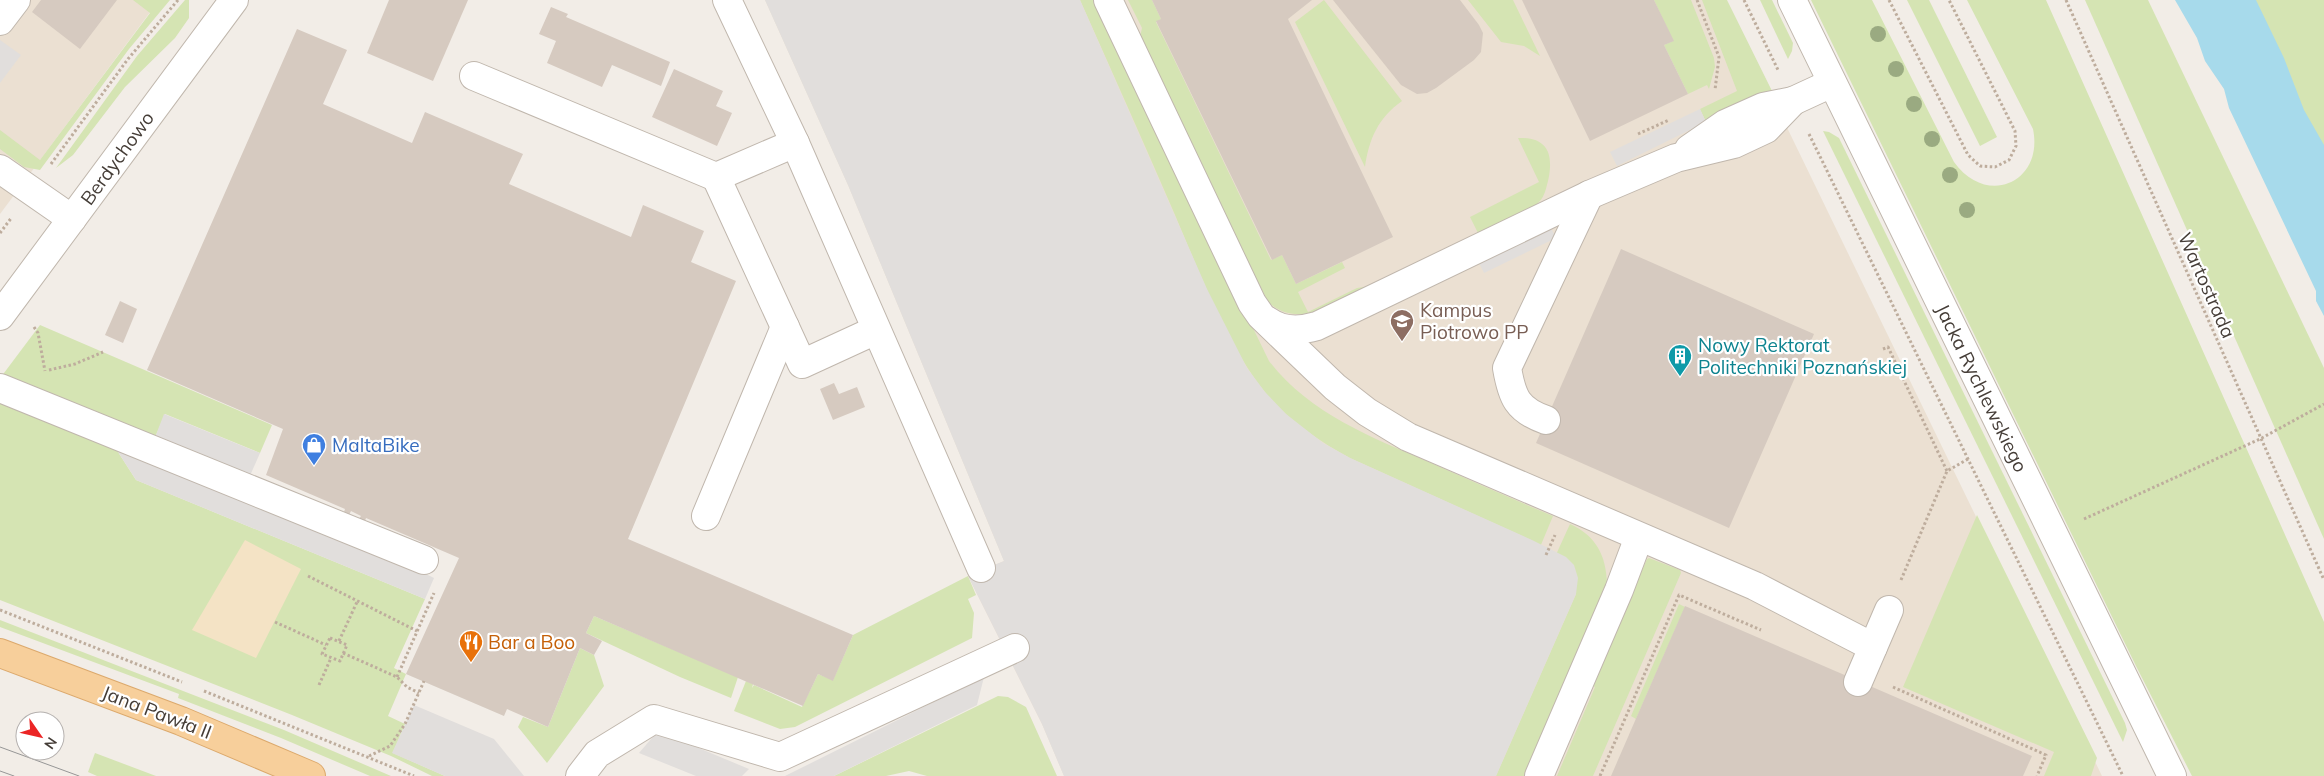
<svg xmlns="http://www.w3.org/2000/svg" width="2324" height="776" font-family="Mulish,sans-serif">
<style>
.education{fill:#ebe0d2}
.green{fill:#d5e4b3}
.sand{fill:#f4e3c5}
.parking{fill:#e1dedc}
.water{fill:#a7daeb}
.building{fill:#d6cac0}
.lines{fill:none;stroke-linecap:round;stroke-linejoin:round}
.minor-casing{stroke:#c0b7ad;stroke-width:30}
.major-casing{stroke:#dca96c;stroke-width:30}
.path{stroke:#bead9d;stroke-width:3;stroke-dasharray:2.5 2.5;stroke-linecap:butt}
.minor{stroke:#fff;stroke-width:28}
.major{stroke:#f7cf9b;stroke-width:28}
.tram{stroke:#969696;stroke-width:1}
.tree{fill:#9aaa81}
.labels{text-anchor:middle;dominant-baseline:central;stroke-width:4.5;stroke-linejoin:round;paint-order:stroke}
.street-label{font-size:19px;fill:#453d37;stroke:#fff}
.education-label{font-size:19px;fill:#785e54;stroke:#fff;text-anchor:start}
.culture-label{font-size:19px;fill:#0d838f;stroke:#fff;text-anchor:start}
.shop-label{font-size:19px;fill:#366cbe;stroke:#fff;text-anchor:start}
.food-label{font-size:19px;fill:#c56008;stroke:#fff;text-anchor:start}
</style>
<rect width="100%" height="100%" fill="#f2ede7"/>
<!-- education -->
<g class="education">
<polygon points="0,0 159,0 0,214"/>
<polygon points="765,0 1725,0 2102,776 1064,776 1042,724 968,576 1004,561 848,185"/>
</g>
<!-- green -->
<g class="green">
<polygon points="133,0 170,0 129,49 40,170 24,167 0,149 0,130 40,160 150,13"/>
<polygon points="185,0 189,0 189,18 175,38 125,87 73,155 56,168 137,56"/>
<path d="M1080,0H1094L1269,361C1310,414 1371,437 1431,463C1472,481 1512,499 1553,516L1538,552L1532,547L1531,540L1350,458C1319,441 1286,419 1264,391C1226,343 1199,271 1175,215C1144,143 1112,72 1080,0Z"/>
<path d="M1128,0H1152L1161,19L1156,22L1271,260L1282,255L1296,284L1342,262L1345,268L1298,292L1308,312L1357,288L1370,286C1339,301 1299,331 1268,302L1139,41L1142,28Z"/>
<path d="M1324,0L1402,101C1378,118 1369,139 1365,167L1295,22Z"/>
<polygon points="1468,0 1513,0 1540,56 1524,46 1501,42"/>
<polygon points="1654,0 1691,0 1714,58 1715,67 1709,89 1707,85 1688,94 1664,45 1673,41"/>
<polygon points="1702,0 1727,0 1772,91 1706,122 1700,109 1737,91"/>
<polygon points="1760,0 1772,0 1793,43 1792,51 1788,59"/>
<path d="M1811,0H1872L1954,162C1987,208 2044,182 2033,129L1967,0H2046L2324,622V776H2192L2137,668Z"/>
<polygon points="1907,0 1929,0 1997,137 1980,146"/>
<polygon points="2085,0 2148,0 2324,368 2324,539"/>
<polygon points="2245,0 2324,0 2324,163"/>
<polygon points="1823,131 1829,132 1839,138 2125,723 2127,730 2123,742"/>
<path d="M1518,138C1548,137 1554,154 1548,181C1546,188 1545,196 1539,202C1528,213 1494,225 1478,233L1470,217L1539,182Z"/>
<polygon points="40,325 272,425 260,453 165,414 154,440 1,377"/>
<polygon points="0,399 111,441 136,480 425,599 394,668 406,674 388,716 405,724 393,753 445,776 432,776 391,756 292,715 0,600"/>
<polygon points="1977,515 2097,758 2091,776 2044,776 2054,752 1903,687"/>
<path d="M1570,524C1596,536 1606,555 1607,583L1527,776H1496L1576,594L1554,559Z"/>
<polygon points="1649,558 1680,570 1681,573 1593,776 1557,776 1595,687 1591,685 1647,559"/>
<polygon points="968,576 976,595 968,599 974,613 972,638 795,727 780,729 734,711 746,681 753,684 752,688 754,685 802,707 818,674 833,680 853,635"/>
<polygon points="1679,604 1685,607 1636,719 1631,716"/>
<polygon points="594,616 738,677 731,698 680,677 586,633"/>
<polygon points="0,620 284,730 391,776 370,776 281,738 178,698 179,694 0,627"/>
<polygon points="580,648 594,655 604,686 547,763 518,727 523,717 548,727"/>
<polygon points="998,696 1008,697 1026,707 1057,776 927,776 909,771 886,776 834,776"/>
<polygon points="95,753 156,776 97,776 88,772"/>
</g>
<!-- sand -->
<polygon class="sand" points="245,540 301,569 256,658 192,630"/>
<!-- parking -->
<g class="parking">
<polygon points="765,0 1080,0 1207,289 1247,368 1265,392 1286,414 1323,443 1350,458 1532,540 1566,557 1574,565 1578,578 1576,594 1496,776 1064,776 1042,724 968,576 1004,561 848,185"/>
<polygon points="0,40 21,55 0,83"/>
<polygon points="1700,109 1706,122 1617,166 1610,152"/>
<polygon points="1550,226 1556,238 1484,273 1478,261"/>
<polygon points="164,414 260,453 249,478 154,440"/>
<polygon points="111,441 427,571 426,574 434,578 425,599 136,480"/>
<polygon points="984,677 977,705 834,776 785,776"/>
<polygon points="414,705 494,739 524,776 445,776 392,753"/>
<polygon points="658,731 749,769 742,776 696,776 639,753"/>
</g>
<!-- water -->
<polygon class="water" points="2175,0 2256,0 2284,58 2304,110 2324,145 2324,316 2316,301 2316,291 2229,108 2224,89 2205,61 2197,38"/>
<!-- building -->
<g class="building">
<polygon points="41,0 117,0 80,49 32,12"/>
<polygon points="389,0 468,0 433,81 367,53"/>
<polygon points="1152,0 1312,0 1288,19 1393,237 1296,284 1282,255 1272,260 1156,21 1161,19"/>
<polygon points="1333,0 1460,0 1479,25 1483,33 1481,52 1474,60 1436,88 1427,93 1417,94 1401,85"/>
<polygon points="1522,0 1654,0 1674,41 1664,45 1688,94 1590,141"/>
<polygon points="551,7 568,14 566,17 670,62 661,86 612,65 602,87 547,63 556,41 539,34"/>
<polygon points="297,29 347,50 323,104 412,143 425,112 523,154 509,184 631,237 643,205 704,231 691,262 736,281 628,539 853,635 833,681 818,674 803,706 594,616 586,633 602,641 594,655 580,648 548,727 507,709 504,716 406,674 459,558 366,518 365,521 359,519 361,516 351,511 349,515 344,512 345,509 266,475 283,429 147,370"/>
<polygon points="674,69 723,91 716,106 732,113 717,146 652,117"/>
<polygon points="1621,249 1814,334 1729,528 1536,443"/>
<polygon points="120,301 137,309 123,343 105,335"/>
<polygon points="834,383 839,394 857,387 865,407 833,420 820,389"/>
<polygon points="1685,606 2032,756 2023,776 1611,776"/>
<polygon points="20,731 25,733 25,743 16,740"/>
</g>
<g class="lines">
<!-- minor casing -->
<g class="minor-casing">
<g id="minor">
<polyline points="727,0 795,143 981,568"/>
<polyline points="1108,0 1252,303 1261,316 1335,387 1367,412 1408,437 1755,586 1873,647"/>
<polyline points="1792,0 2172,776"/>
<polyline points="0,21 16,0"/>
<polyline points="474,76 716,177"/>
<polyline points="795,143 716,177 802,364 876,330"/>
<polyline points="1689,149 1725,124 1763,107 1793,101 1832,83"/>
<polyline points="0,169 72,219"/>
<polyline points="0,316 234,0"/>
<path d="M1268,321C1283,332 1300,331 1317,326L1589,195L1676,158L1734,144L1766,129L1793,101"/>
<polyline points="0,388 424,560"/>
<path d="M1546,420C1517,410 1512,397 1507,368L1589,195"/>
<polyline points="706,516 785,327"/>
<polyline points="1858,682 1889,610"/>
<polyline points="580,776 597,754 654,719 780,757 1015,648"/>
<polyline points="1539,776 1619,590 1639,537"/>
</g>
</g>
<!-- major casing -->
<g class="major-casing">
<polyline id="major" points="0,653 181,721 311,776"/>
</g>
<!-- path -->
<g class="path">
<polyline points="1697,0 1719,57 1715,90"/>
<polyline points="1744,0 1778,70"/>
<polyline points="1889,0 1968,155 1980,166 1995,167 2009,160 2016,146 2015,131 1949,0"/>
<polyline points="2066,0 2324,580"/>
<polyline points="1638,134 1669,120"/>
<polyline points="1809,134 2123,776"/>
<polyline points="51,164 128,59 178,0"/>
<polyline points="0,233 12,217"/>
<polyline points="34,327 38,333 45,371"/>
<polyline points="1883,349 1888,347 1947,471"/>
<polyline points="49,370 75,364 103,352"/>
<polyline points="2084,519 2260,439 2324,404"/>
<polyline points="1546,555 1555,535"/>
<polyline points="308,576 417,631"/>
<polyline points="1901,580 1947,471 1968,459"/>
<polyline points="0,610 182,682"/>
<polyline points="275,622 326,645"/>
<polygon points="330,638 347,645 340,661 322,654"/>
<polyline points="339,641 357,602"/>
<polyline points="343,653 397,677 407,687 419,693"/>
<polyline points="397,677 434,593"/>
<polyline points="319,685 331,658"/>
<polyline points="1893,687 2046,755 2037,776"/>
<polyline points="204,691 414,776"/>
<polyline points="369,756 390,746 405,724 424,681"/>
<polyline points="1600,776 1679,595 1761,630"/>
</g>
<!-- minor -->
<use href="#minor" class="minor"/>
<!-- major -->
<use href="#major" class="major"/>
<!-- tram -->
<g class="tram">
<polyline points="0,747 79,776"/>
<polyline points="0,771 14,776"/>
</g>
</g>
<!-- trees -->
<g class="tree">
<circle cx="1878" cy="34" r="8"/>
<circle cx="1896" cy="69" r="8"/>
<circle cx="1914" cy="104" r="8"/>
<circle cx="1932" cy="139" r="8"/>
<circle cx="1950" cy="175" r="8"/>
<circle cx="1967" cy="210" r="8"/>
</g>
<!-- icons -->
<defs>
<g id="university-pin" transform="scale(1.25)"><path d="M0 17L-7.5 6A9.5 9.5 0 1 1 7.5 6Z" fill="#8d6e63" stroke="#fff"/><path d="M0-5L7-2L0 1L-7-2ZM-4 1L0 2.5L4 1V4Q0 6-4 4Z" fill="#fff"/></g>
<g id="building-pin" transform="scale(1.25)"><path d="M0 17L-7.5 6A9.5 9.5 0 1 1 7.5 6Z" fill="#0f9aa8" stroke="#fff"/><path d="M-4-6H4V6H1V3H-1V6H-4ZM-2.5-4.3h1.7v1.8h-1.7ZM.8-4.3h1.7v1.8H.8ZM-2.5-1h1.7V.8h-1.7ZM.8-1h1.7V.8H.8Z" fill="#fff"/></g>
<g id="shop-pin" transform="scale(1.25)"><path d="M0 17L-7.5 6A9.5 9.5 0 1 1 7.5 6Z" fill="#3f7fe0" stroke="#fff"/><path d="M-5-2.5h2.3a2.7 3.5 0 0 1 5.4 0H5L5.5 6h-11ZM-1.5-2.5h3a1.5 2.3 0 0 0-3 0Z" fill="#fff"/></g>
<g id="restaurant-pin" transform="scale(1.25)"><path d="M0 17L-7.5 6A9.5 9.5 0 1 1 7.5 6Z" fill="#e8710a" stroke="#fff"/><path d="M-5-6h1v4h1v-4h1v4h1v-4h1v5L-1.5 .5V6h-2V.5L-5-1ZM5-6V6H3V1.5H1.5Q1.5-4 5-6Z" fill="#fff"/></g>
</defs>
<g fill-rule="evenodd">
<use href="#university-pin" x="1402" y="321"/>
<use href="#building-pin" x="1680" y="356"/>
<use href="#shop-pin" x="314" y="445"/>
<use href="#restaurant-pin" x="471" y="642"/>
</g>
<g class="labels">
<!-- street labels -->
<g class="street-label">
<text transform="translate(117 158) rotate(-54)">Berdychowo</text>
<text transform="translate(2207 285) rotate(66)">Wartostrada</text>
<text transform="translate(1982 388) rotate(64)">Jacka Rychlewskiego</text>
<text transform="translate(157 712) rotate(21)">Jana Pawła II</text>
</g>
<!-- education labels -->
<g class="education-label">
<text x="1420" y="310">Kampus<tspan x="1420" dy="22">Piotrowo PP</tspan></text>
</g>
<!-- culture labels -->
<g class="culture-label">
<text x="1698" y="345">Nowy Rektorat<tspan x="1698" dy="22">Politechniki Poznańskiej</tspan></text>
</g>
<!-- shop labels -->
<g class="shop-label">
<text x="332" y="445">MaltaBike</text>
</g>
<!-- food labels -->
<g class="food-label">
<text x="488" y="642">Bar a Boo</text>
</g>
</g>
<!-- north arrow -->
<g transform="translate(40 736) rotate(124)"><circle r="24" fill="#ffffff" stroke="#b5b1af"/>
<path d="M0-4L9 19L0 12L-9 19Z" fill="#eb2525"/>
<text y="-8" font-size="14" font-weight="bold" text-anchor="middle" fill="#453d37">N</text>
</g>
</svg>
